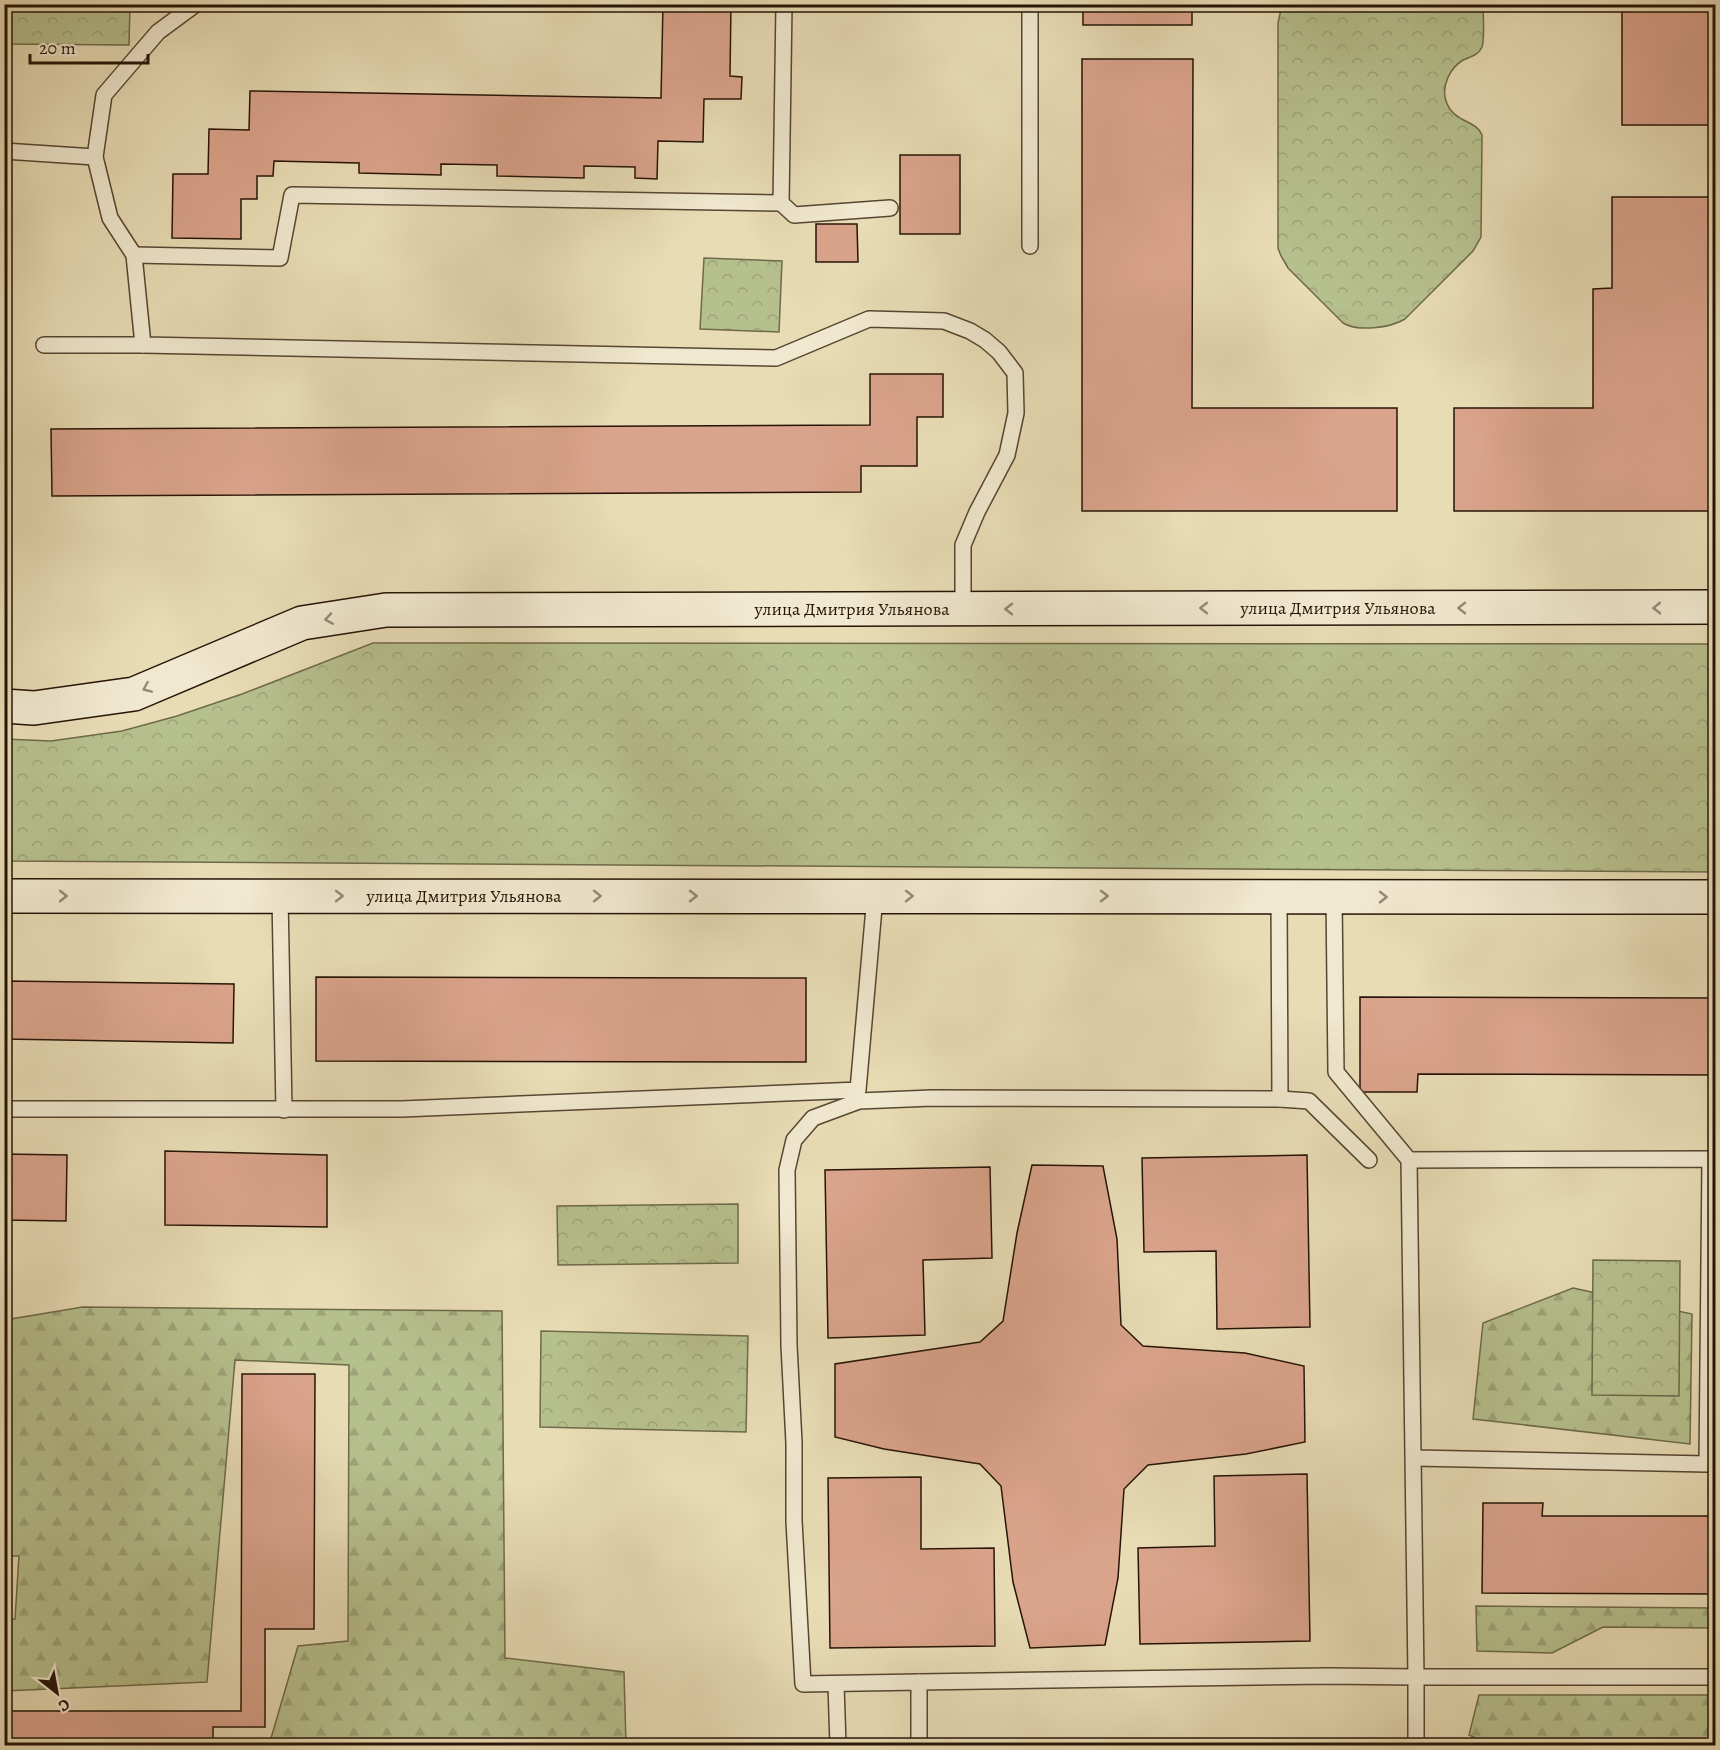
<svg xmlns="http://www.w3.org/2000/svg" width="1720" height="1750" font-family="Alegreya,serif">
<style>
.forest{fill:url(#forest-firs);stroke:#6e6a4a;stroke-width:1.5}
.park{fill:url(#park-crowns);stroke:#6e6a4a;stroke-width:1.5}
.building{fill:#daa38b;stroke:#261407;stroke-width:1.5}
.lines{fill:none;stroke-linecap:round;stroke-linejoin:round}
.lane-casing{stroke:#564632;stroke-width:18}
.secondary-casing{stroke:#261407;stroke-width:36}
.lane{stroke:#f0e8cf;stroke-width:15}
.secondary{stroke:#f0e8cf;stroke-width:33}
.oneway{stroke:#958975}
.labels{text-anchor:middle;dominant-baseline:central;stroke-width:4.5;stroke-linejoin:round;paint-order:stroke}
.street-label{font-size:18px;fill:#261407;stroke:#f0e8cf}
</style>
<defs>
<pattern id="forest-firs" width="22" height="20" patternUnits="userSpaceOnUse" patternTransform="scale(1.5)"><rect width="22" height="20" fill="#b6c08d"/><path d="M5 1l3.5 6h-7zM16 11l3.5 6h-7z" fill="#9ca478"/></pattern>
<pattern id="park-crowns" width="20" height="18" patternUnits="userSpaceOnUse" patternTransform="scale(1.5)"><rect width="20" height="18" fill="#b6c08d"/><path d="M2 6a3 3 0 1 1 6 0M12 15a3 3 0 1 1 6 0" fill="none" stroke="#9ca478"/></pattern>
</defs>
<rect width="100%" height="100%" fill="#e8dcb5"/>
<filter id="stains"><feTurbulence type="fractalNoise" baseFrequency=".00333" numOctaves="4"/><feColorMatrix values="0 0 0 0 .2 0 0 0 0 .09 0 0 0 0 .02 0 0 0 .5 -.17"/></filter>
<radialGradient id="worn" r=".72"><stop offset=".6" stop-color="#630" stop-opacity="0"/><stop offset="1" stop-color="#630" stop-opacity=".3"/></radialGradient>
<!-- forest -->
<g class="forest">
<polygon points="1573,1288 1692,1314 1690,1444 1473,1419 1483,1323"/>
<polygon points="83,1307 502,1311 505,1658 624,1672 626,1745 269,1745 298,1646 348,1641 349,1365 235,1360 207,1682 5,1691 5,1620 15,1619 19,1556 5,1556 5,1320"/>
<polygon points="1476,1606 1715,1608 1715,1628 1603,1627 1552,1653 1477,1651"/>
<polygon points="1479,1695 1715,1695 1715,1743 1487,1743 1469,1735"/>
</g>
<!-- park -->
<g class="park">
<polygon points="4,5 130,5 129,45 5,44"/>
<path d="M1282,5H1483C1483,15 1485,38 1482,47C1478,56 1471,56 1463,60C1450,68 1441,86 1446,101C1453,123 1477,120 1482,135L1481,237L1473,251L1405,319C1390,328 1358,332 1343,323L1288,268L1281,256L1278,248V23Z"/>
<polygon points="704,258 782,261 779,332 700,329"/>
<polygon points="373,643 1715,644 1715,872 5,861 5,739 51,741 122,731 177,716 242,694"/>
<polygon points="738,1204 738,1263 558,1265 557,1206"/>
<polygon points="1593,1260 1680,1261 1679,1396 1592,1395"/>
<polygon points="541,1331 748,1336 746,1432 540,1427"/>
</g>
<!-- building -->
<g class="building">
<polygon points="663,4 731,4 730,76 742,77 741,99 704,99 703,142 658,141 657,179 635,178 635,167 584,166 584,178 497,176 497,165 441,164 441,175 359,173 359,163 274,161 273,176 257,176 257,199 241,199 241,239 172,238 173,174 208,174 209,129 249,130 250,91 661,98"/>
<rect x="1083" y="4" width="109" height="21"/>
<rect x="1622" y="4" width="94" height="121"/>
<polygon points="1082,59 1193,59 1192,408 1397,408 1397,511 1082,511"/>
<rect x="900" y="155" width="60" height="79"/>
<polygon points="1612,197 1716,197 1716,511 1454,511 1454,408 1593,408 1593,289 1612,288"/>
<polygon points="816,224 857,224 858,262 816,262"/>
<polygon points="870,374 943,374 943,417 917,417 917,466 861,466 861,492 52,496 51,429 870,425"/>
<polygon points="316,977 806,978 806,1062 316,1061"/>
<polygon points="4,981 234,984 233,1043 4,1039"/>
<polygon points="1360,997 1716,998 1716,1075 1418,1074 1417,1092 1360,1092"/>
<polygon points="165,1151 327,1155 327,1227 165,1225"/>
<polygon points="4,1154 67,1155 66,1221 4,1220"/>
<polygon points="1307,1155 1310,1327 1217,1329 1216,1251 1144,1252 1142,1158"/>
<polygon points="1032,1165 1103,1166 1117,1239 1121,1325 1143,1346 1245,1353 1304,1366 1305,1442 1246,1454 1148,1465 1124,1489 1118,1578 1105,1645 1030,1648 1013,1582 1001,1486 980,1464 884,1449 835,1437 835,1364 980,1342 1003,1321 1017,1233"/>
<polygon points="990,1167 992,1258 923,1260 925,1335 828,1338 825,1170"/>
<polygon points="242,1374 315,1374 314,1629 265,1629 265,1727 213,1727 213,1746 4,1746 4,1711 241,1711"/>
<polygon points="1307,1474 1310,1641 1140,1644 1138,1548 1215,1546 1214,1476"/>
<polygon points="921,1477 921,1549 994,1548 995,1646 830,1648 828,1478"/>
<polygon points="1483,1503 1543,1503 1542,1516 1716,1516 1716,1594 1482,1593"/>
</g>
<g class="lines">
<!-- lane casing -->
<g class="lane-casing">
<g id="lane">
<polyline points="196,4 158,32 104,95 95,157 110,218 134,255 143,345 776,358 869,319 944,321 970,331 985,340 999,352 1015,373 1016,413 1007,455 977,512 963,545 963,609"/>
<polyline points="4,151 95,157"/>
<polyline points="781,203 794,215 890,208"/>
<polyline points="1030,246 1030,4"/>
<polyline points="134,255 280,258 292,195 781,203 784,4"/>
<polyline points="44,345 143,345"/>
<polyline points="280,896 284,1110"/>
<polyline points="1279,897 1280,1099"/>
<polyline points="4,1109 402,1109 858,1090 875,896"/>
<polyline points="1409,1160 1710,1159 1707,1464 1414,1458"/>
<polyline points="919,1682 1328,1676 1416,1677 1409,1160 1336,1072 1334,897"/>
<polyline points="836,1684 838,1746"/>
<polyline points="919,1746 919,1682 803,1684 794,1521 794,1443 789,1345 787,1170 794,1140 813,1118 859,1101 932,1098 1280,1099 1309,1101 1369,1160"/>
<polyline points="1416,1746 1416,1677 1716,1677"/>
</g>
</g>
<!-- secondary casing -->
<g class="secondary-casing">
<g id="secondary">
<polyline points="4,706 34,708 134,694 302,623 386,610 1716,607"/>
<polyline points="4,896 1716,897"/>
</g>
</g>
<!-- lane -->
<use href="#lane" class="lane"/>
<!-- secondary -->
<use href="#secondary" class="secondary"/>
</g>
<!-- one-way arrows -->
<defs><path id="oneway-chevron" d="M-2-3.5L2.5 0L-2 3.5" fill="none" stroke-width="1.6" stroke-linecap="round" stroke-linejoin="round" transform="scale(1.5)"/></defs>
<g class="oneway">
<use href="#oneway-chevron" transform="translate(1204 608) rotate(180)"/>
<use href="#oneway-chevron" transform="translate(1462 608) rotate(-180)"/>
<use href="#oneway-chevron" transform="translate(1657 608) rotate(179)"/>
<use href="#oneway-chevron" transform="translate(1009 609) rotate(180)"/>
<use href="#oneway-chevron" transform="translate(329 619) rotate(171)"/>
<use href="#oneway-chevron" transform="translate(147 688) rotate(157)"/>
<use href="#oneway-chevron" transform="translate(63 896)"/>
<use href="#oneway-chevron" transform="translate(339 896)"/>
<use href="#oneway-chevron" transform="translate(597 896)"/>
<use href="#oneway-chevron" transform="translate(693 896)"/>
<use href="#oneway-chevron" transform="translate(909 896)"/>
<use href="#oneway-chevron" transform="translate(1104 896)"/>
<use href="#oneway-chevron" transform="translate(1383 897)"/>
</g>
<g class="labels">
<!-- street labels -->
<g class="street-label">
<text x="1338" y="608">улица Дмитрия Ульянова</text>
<text x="852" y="609">улица Дмитрия Ульянова</text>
<text x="464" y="896">улица Дмитрия Ульянова</text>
</g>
</g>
<!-- margin -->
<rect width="1720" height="1750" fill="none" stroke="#e8dcb5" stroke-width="24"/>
<rect x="6" y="6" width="1708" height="1738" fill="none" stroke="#261407" stroke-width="3"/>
<rect x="12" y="12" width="1696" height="1726" fill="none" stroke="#261407" stroke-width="1.5"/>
<!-- north arrow -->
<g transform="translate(57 1693) rotate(149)" stroke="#f0e8cf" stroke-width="4.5" paint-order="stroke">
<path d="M0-4.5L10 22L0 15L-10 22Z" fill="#261407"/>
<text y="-9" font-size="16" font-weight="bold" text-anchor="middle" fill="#261407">С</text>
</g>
<!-- scale -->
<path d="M30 54v9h118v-9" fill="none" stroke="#261407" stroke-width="3"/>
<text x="39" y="54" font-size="18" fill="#261407" stroke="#f0e8cf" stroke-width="4.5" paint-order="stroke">20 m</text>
<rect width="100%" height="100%" filter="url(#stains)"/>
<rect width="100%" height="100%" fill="url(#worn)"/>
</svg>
